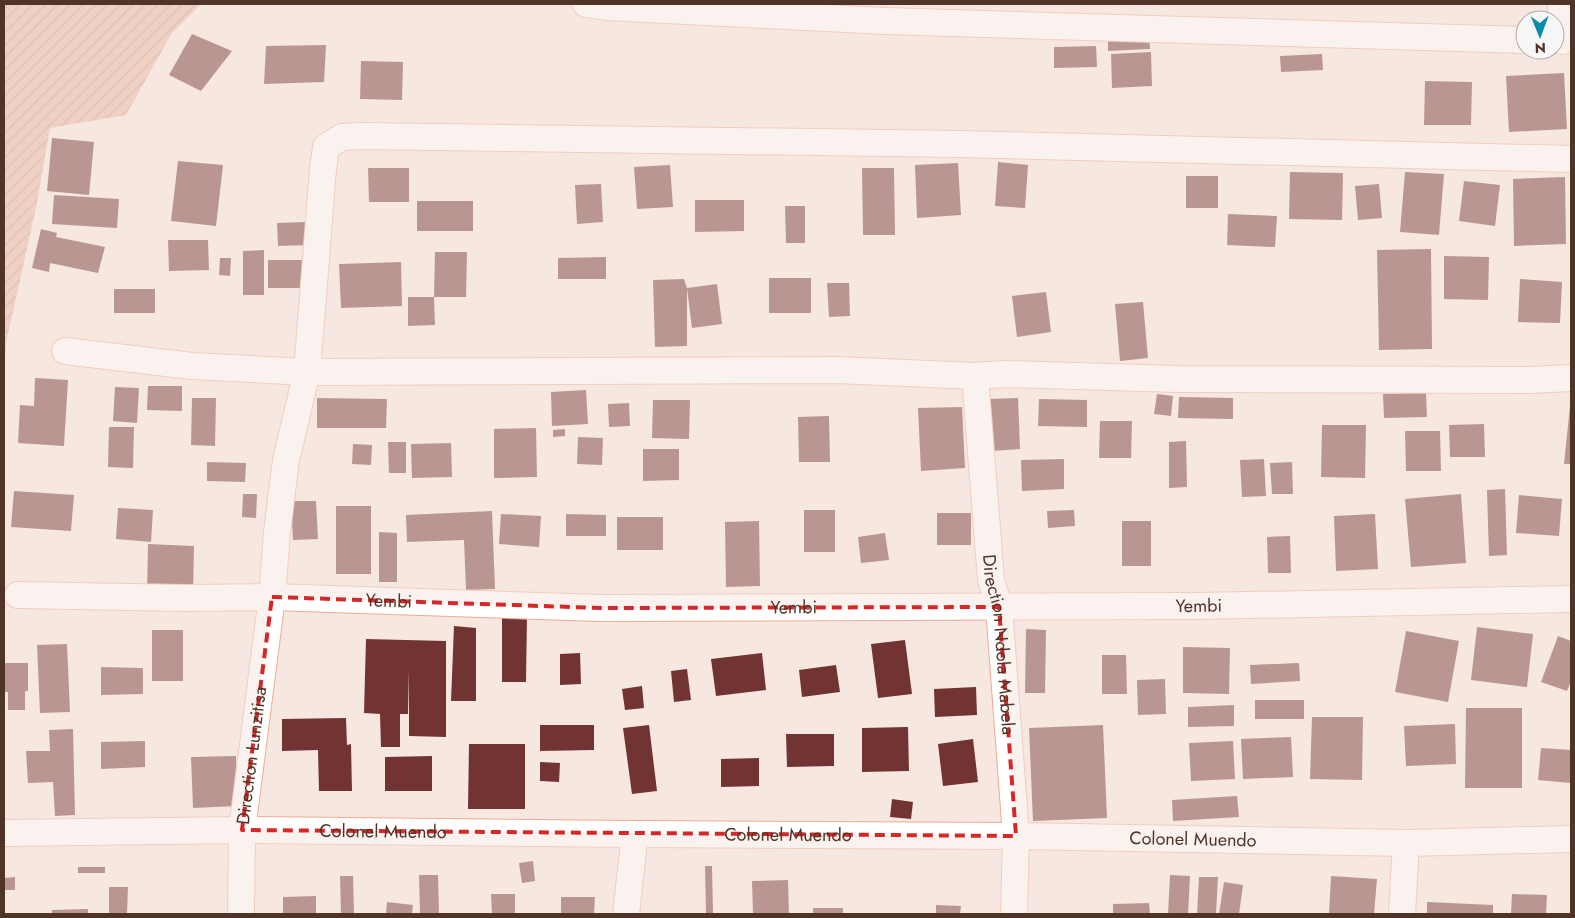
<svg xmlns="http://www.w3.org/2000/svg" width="1575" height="918" font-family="Jost,sans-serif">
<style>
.garden{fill:url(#garden-furrows)}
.building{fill:#713433}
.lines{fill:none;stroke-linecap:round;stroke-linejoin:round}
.minor-casing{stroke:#f0ab90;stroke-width:28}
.minor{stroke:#fff;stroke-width:26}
.marked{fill:none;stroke:#d62828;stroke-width:4;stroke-dasharray:10 6;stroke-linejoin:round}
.labels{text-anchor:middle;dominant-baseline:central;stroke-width:5;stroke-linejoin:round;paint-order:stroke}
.street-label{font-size:18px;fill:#503428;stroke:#f7f7f7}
</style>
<defs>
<pattern id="garden-furrows" width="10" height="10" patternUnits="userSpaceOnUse" patternTransform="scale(1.25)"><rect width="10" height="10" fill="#e9b39e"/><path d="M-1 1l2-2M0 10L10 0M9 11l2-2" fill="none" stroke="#bf9281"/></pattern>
</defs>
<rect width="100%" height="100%" fill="#f6e7e1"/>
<!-- garden -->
<polygon class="garden" points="4,4 201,4 172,33 126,115 50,128 36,208 6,343 4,376"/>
<!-- building -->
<g class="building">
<polygon points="1149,33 1150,49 1108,51 1108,34"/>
<polygon points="192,34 232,51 201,91 169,75"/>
<polygon points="326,45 324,82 264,84 266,46"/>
<polygon points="1096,46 1097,67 1054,68 1054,47"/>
<polygon points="1151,52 1152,86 1112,88 1111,54"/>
<polygon points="1322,54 1323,70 1281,72 1280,56"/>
<polygon points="361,61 403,62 402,100 360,99"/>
<polygon points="1564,73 1567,129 1509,132 1506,76"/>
<polygon points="1425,81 1472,82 1471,125 1424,125"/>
<polygon points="52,138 94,142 89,195 47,191"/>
<polygon points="178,161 223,165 216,226 171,221"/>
<polygon points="998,162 1028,165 1025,208 995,206"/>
<polygon points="958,163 961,215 917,218 915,165"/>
<polygon points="670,165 673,207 637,209 634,167"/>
<polygon points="368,168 409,168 409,202 369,202"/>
<polygon points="862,168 894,168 895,235 863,235"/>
<polygon points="1290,172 1343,173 1342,220 1289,219"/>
<polygon points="1405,172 1444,174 1439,235 1400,232"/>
<rect x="1186" y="176" width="32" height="32"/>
<polygon points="1565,177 1566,244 1514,246 1513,179"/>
<polygon points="1464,181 1500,185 1495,226 1459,221"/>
<polygon points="601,184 603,222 577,224 575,185"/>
<polygon points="1379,184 1382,218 1358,220 1355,186"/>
<polygon points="54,195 119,199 117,228 52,224"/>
<polygon points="695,200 744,200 744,231 695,232"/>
<rect x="417" y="201" width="56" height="30"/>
<polygon points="785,206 805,206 805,243 786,243"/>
<polygon points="1228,214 1277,216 1275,247 1227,245"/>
<polygon points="306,222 308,245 278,246 277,223"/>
<polygon points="41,229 57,233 56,237 105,247 98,273 50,263 49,272 32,268"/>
<polygon points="168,240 208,240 209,270 169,271"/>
<polygon points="1431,249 1432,349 1379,350 1377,250"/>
<polygon points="264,250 264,295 243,295 243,251"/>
<polygon points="435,252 467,252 466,297 434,297"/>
<polygon points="1444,256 1489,257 1488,300 1444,299"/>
<polygon points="606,257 606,279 558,279 558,258"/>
<polygon points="220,258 231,258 230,276 219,275"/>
<rect x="268" y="260" width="39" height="28"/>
<polygon points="401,262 402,306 341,308 339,264"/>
<rect x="769" y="278" width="42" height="35"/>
<polygon points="684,279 687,288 687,346 655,347 653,280"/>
<polygon points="1520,279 1562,282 1560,323 1518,322"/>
<polygon points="827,283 849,283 850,316 829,317"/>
<polygon points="717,284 722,324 692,328 687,288"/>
<rect x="114" y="289" width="41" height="24"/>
<polygon points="1046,292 1051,332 1017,337 1012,296"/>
<polygon points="408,297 434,297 435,325 408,326"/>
<polygon points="1143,302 1148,358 1120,361 1115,304"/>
<polygon points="35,378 68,380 64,446 18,443 20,405 34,406"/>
<polygon points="148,386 182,386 182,411 147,410"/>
<polygon points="115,387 139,388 137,423 113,421"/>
<polygon points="586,390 588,424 552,426 551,392"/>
<polygon points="1426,393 1427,417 1384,418 1383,394"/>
<polygon points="1157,394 1173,396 1171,416 1154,414"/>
<polygon points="1179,397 1233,398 1233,419 1178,418"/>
<polygon points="192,398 216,398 215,446 191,445"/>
<polygon points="317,398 387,399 386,428 317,428"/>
<polygon points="1018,398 1020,449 991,451 989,399"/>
<polygon points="1039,399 1087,400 1087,427 1038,426"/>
<polygon points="653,400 690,400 689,439 652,438"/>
<polygon points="629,403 630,426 609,427 608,404"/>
<polygon points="1570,406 1571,407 1571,464 1564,464"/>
<polygon points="962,407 965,468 921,471 918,408"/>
<polygon points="829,416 830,462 799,462 798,417"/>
<polygon points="1100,421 1132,421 1131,458 1099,458"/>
<polygon points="1484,424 1485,457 1450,457 1449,425"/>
<polygon points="1322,425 1366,425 1365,478 1321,477"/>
<polygon points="109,427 134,427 133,468 108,467"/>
<polygon points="536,428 537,477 494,478 494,429"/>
<polygon points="565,429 565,436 553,437 553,430"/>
<polygon points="1405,431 1440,431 1441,471 1406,471"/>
<polygon points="578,437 603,438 602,465 577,464"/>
<polygon points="1186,441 1187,487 1169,488 1169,442"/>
<polygon points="388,442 406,442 406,473 389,473"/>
<polygon points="451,443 452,477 412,478 411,444"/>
<polygon points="353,444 372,445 371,465 352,464"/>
<polygon points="643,449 679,449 679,480 643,481"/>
<polygon points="1064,459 1064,489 1022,491 1021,460"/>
<polygon points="1264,459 1266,496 1242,497 1240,460"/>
<polygon points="207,462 246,463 245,482 207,481"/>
<polygon points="1292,462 1293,494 1272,494 1270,463"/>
<polygon points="1505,489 1507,555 1489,556 1487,490"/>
<polygon points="14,491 74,495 71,531 11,527"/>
<polygon points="243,494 257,494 256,518 242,517"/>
<polygon points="1461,494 1466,563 1411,567 1405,499"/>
<polygon points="1519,495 1562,499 1559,536 1516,533"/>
<polygon points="291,501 316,501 318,539 293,540"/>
<rect x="336" y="506" width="35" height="68"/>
<polygon points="118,508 153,510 151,542 116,539"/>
<rect x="804" y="510" width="31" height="42"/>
<polygon points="1074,510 1075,526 1048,528 1047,511"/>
<polygon points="492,511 495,589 466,590 464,540 407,542 406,515"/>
<rect x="937" y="513" width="34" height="32"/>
<polygon points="501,514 541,516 539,547 499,544"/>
<polygon points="566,514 606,515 606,536 566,536"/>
<polygon points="1375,514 1378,569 1336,571 1334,516"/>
<rect x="617" y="517" width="46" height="33"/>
<polygon points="759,521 760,586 726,587 725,522"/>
<rect x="1122" y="521" width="29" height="45"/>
<polygon points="379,532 397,533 397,582 379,582"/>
<polygon points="885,533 889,560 861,563 858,537"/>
<polygon points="1290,536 1291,573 1268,573 1267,537"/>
<polygon points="148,544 194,546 193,595 147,594"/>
<polygon points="502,615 527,615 526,682 502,682"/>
<polygon points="454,626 476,628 476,701 451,701"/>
<polygon points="1477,627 1533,634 1527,687 1471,680"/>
<polygon points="1026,629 1046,630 1045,693 1025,693"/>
<rect x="152" y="630" width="31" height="51"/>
<polygon points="1406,631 1459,641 1448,702 1395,692"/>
<polygon points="1558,636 1571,641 1571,681 1567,691 1541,682"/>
<polygon points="366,639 446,641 446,737 409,736 409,669 408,714 400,714 400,747 381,747 380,714 364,713"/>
<polygon points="905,640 912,694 878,698 871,644"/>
<polygon points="67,644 70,712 40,713 37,645"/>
<polygon points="1183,647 1230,648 1229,694 1183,693"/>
<polygon points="580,653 581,684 560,685 560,654"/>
<polygon points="762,653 766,690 716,696 711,659"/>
<polygon points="1102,655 1126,655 1127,694 1102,694"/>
<polygon points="4,663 28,663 28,691 25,691 25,710 8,710 8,692 4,692"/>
<polygon points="1299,663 1300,681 1251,684 1250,665"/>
<polygon points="836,665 840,692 802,697 799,670"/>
<polygon points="101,667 143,668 143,694 101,695"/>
<polygon points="687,669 691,700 674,702 671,671"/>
<polygon points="1165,679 1166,714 1138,715 1137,680"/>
<polygon points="642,686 644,708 625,710 622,689"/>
<polygon points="976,687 977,715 935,717 934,689"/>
<rect x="1255" y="700" width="49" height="19"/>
<polygon points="1234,705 1234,726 1188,727 1188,707"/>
<polygon points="1466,708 1522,708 1522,788 1465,788"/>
<polygon points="1312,717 1363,717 1362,780 1310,779"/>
<polygon points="346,718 347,745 351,744 352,791 319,791 318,750 282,751 282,719"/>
<polygon points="1455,724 1456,764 1406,766 1404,726"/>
<polygon points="540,725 594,725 594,750 540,751"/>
<polygon points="649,725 657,791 632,794 623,728"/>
<polygon points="1103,725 1107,818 1033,821 1029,728"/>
<polygon points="908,727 909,771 862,772 862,728"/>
<polygon points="73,729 75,815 55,816 53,782 28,783 26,751 50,751 49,730"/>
<polygon points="786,734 834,734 834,766 787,767"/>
<polygon points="1291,737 1293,777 1243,779 1241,739"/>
<polygon points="973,739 978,782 943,786 938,744"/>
<polygon points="145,741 145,767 101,769 101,742"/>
<polygon points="1233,741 1235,779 1191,781 1189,743"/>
<polygon points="469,744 525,744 525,809 468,809"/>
<polygon points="1541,748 1571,750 1571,783 1538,780"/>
<polygon points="236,756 237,806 193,808 191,757"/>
<polygon points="432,756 432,791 385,791 385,757"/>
<polygon points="759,758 759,786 721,787 721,759"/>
<polygon points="540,762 560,763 559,782 540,781"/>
<polygon points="1237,796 1239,817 1173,821 1172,800"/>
<polygon points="892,799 913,802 911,819 890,817"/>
<polygon points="533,861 535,881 522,883 519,863"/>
<polygon points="705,866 712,866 713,914 706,914"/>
<rect x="78" y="867" width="27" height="6"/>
<polygon points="419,875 438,875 439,914 420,914"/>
<polygon points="1170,875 1190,876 1188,914 1168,914"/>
<polygon points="340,876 353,876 354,914 341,914"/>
<polygon points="1331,876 1377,879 1374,914 1329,914"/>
<polygon points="15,877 15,890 4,890 4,878"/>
<polygon points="1199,877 1218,877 1216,914 1197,914"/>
<polygon points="788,880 789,914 753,914 752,881"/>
<polygon points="1224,882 1243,885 1239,914 1219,914"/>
<polygon points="109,887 128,887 127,914 109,914"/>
<polygon points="491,894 515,894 515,914 492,914"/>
<polygon points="1512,894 1547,895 1546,914 1511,914"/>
<polygon points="316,896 316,914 283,914 283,897"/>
<polygon points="561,897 595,897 594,914 561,914"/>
<polygon points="387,902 413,905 412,914 386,914"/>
<polygon points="1427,902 1493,905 1493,914 1427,914"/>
<polygon points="1149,903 1150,914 1113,914 1113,904"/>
<polygon points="936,905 961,906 960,914 936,914"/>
<rect x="813" y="908" width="30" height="6"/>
<polygon points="88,909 88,914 52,914 52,910"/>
</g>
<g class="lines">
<!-- minor casing -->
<g class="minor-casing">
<g id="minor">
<polyline points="586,4 608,7 885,21 1525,40"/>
<polyline points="1561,4 1562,41"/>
<polyline points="65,351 192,366 307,372 836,370 975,376 1004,374 1179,379 1531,380 1571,378"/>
<path id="s1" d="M975,376L991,580L999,607L1016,836L1014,914"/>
<path id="s2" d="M18,595L186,598L272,597L601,608L1197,606L1571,599"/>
<path id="s3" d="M4,833L242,830L635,834L1016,836L1406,843L1571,839"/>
<path id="s4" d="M241,914L242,830L272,597L277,532L286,460L307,372L323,169L326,147L342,137L361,136L960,144L1571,159"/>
<polyline points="626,914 635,834"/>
<polyline points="1402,914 1406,843"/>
</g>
</g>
<!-- minor -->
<use href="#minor" class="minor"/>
</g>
<!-- marked area -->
<path d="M0 0H1575V918H0ZM272,597L601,608L999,607L1016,836L242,830Z" fill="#f6e7e1" fill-opacity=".55" fill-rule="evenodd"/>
<path class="marked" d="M272,597L601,608L999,607L1016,836L242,830Z"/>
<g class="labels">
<!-- street labels -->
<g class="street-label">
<text stroke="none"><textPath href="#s2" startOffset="371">Yembi</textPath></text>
<text stroke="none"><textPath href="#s2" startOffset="1181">Yembi</textPath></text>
<text stroke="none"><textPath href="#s2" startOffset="776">Yembi</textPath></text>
<text stroke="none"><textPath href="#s1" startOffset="270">Direction Ndola Mabela</textPath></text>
<text stroke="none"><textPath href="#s4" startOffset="159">Direction Lunzitisa</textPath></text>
<text stroke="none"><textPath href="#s3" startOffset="379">Colonel Muendo</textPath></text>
<text stroke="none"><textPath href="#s3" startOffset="784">Colonel Muendo</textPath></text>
<text stroke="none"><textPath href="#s3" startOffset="1189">Colonel Muendo</textPath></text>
</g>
</g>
<!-- border -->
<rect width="1575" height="918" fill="none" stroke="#503428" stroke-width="10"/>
<!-- north arrow -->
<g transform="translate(1540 35) rotate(179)"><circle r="24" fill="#f7f7f7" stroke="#b4a9a4"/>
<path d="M0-4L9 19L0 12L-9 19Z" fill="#0a8bac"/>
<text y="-8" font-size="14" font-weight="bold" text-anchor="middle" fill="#503428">N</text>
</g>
</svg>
